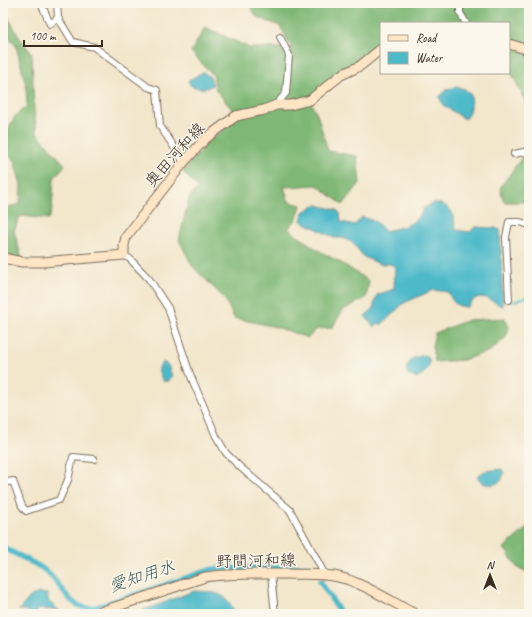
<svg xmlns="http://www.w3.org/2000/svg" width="532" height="617" font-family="Caveat,'Klee One',sans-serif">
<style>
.forest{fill:#7fb876;stroke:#5d714a}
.water{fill:#4db9c9;stroke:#447274}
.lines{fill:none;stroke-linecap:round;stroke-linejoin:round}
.stream{stroke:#4db9c9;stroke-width:1.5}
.canal{stroke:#4db9c9;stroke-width:5.5}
.street-casing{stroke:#7b6c5b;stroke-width:8}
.secondary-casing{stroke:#7b6c5b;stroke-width:11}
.street{stroke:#fff;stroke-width:6}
.secondary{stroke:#fde5c5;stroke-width:9}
.labels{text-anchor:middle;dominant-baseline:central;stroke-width:3;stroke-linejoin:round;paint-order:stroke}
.street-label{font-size:16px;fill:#3b2a1e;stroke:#fbf7ec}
.water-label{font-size:17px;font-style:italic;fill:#415c5a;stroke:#fbf7ec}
</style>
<rect width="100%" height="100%" fill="#fbf7ec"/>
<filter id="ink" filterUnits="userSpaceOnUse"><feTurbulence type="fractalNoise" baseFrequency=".025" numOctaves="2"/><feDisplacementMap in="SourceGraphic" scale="8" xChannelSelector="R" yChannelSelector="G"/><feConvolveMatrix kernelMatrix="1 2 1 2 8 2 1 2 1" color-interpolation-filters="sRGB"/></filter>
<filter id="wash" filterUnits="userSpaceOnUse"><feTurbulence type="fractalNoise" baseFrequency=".012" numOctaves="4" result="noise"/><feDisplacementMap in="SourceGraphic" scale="16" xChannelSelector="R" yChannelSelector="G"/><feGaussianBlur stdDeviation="0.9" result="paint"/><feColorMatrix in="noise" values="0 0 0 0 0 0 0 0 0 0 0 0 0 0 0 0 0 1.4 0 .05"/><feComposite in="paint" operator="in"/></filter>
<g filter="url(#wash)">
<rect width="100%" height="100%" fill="#f2e6cb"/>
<!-- forest -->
<g class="forest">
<path d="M3,3H4L6,13L19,37L32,54L34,111L37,133L65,165L54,178L52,210L49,219L20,216L14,231L22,259L3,255V208L20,204L21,184L14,161L4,149C8,132 10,114 27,108L26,85L16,46L3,29Z"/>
<polygon points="248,3 529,3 529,109 509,68 509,23 381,23 381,45 309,98 318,117 328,151 357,156 360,183 343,205 317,185 284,187 289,202 301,205 297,218 288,229 318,250 343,264 369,281 366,298 343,310 332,328 317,329 308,338 276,327 234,318 225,299 193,267 179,240 189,198 198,188 183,172 208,142 239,118 216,90 213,75 191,52 205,27 250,48 292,48 280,26 257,17"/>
<polygon points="529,124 529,202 504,202 500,188 525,153"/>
<polygon points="505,318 509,327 506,337 490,351 463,360 435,362 432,346 435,333 468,320"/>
<polygon points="529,526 529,573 517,567 504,548"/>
</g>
<!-- water -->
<g class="water">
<polygon points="203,72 210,77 213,85 204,89 191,86 188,81"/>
<polygon points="456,87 465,89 471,95 471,108 465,119 444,106 439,97 446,90"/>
<path d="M434,203C455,206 452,213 456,230L470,232L475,227L495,228L500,230L503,306C498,305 496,302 491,300C479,294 474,298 467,307C454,306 453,302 448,292L433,290L404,303L381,325L379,323L374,327L365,316L373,309L377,295L394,289L395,267L391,264H380L364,257L352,242L342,238H335L301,221L303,212L317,205L337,210L340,213L341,222L355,225L362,217L375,221L385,231C402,227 416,226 424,208Z"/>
<path d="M424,355L429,358C431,369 425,373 416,378L408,375L406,369L411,359Z"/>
<path d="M163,362L168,365L172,376L169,381H163C159,373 156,369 163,362Z"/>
<path d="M502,469L504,473L501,481C493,486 482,487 477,476L485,471Z"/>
<path d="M194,591C214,592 228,592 235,614H134Z"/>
<polygon points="40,593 47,594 49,602 59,610 38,609 37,614 27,614 27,610 19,610 31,596"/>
</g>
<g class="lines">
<!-- stream -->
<polyline class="stream" points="513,302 529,296"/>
<!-- canal -->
<g class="canal">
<path d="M3,546L6,549C17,555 38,564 47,572C62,585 69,610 93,608L213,569L304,567L313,569"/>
<polyline points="320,581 341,614"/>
</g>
</g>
</g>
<g filter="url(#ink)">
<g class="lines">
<!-- street casing -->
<g class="street-casing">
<g id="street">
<polyline points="41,3 50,24 58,18"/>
<polyline points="57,3 58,18 73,42 94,47 148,87 157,90 160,126 184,162"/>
<polyline points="460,3 460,13 466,23"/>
<polyline points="276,105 286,93 289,55 280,37"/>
<polyline points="514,154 529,151"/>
<polyline points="124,255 130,259 149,279 168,308 190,374 216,436 226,453 240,467 290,510 325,575"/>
<polyline points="509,300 506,237 509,222 520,222 529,225"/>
<polyline points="3,483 13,481 22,506 26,511 59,500 68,480 73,457 94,459"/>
<polyline points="271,574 275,614"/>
</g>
</g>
<!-- secondary casing -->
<g class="secondary-casing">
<g id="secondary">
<polyline points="509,44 529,50"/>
<polyline points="3,258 22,262 43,262 124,255 124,245 126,237 184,162 205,139 236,116 264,110 276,105 290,105 310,100 341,75 360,66 381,49"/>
<path d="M94,614L205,577C232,573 261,574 288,574C308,575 327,573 346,579C370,587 392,602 415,614"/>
</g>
</g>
<!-- street -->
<use href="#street" class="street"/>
<!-- secondary -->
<use href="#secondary" class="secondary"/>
</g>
</g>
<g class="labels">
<!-- street labels -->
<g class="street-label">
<text transform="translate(175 155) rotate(-48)">奥田河和線</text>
<text transform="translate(256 561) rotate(-1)">野間河和線</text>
</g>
<!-- water labels -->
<g class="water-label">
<text transform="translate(142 576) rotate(-18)">愛知用水</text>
</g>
</g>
<!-- margin -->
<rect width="532" height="617" fill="none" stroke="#fbf7ec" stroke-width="16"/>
<!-- legend -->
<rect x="380" y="22" width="130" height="52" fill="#fbf7ec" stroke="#aea59a"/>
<rect x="388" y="35" width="20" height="6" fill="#fde5c5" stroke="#aea59a"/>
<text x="416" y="42" font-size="12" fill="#3b2a1e">Road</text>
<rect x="388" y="52" width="20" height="12" fill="#4db9c9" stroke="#aea59a"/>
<text x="416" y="62" font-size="12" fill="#3b2a1e">Water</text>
<!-- north arrow -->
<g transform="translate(490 575)" stroke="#fbf7ec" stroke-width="3" paint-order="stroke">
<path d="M0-3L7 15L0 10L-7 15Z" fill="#3b2a1e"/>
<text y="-6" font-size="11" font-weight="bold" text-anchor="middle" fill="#3b2a1e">N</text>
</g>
<!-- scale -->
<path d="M24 40v6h78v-6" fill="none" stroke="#3b2a1e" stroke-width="2"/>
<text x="30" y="40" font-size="12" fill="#3b2a1e" stroke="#fbf7ec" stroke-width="3" paint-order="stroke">100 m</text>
</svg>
